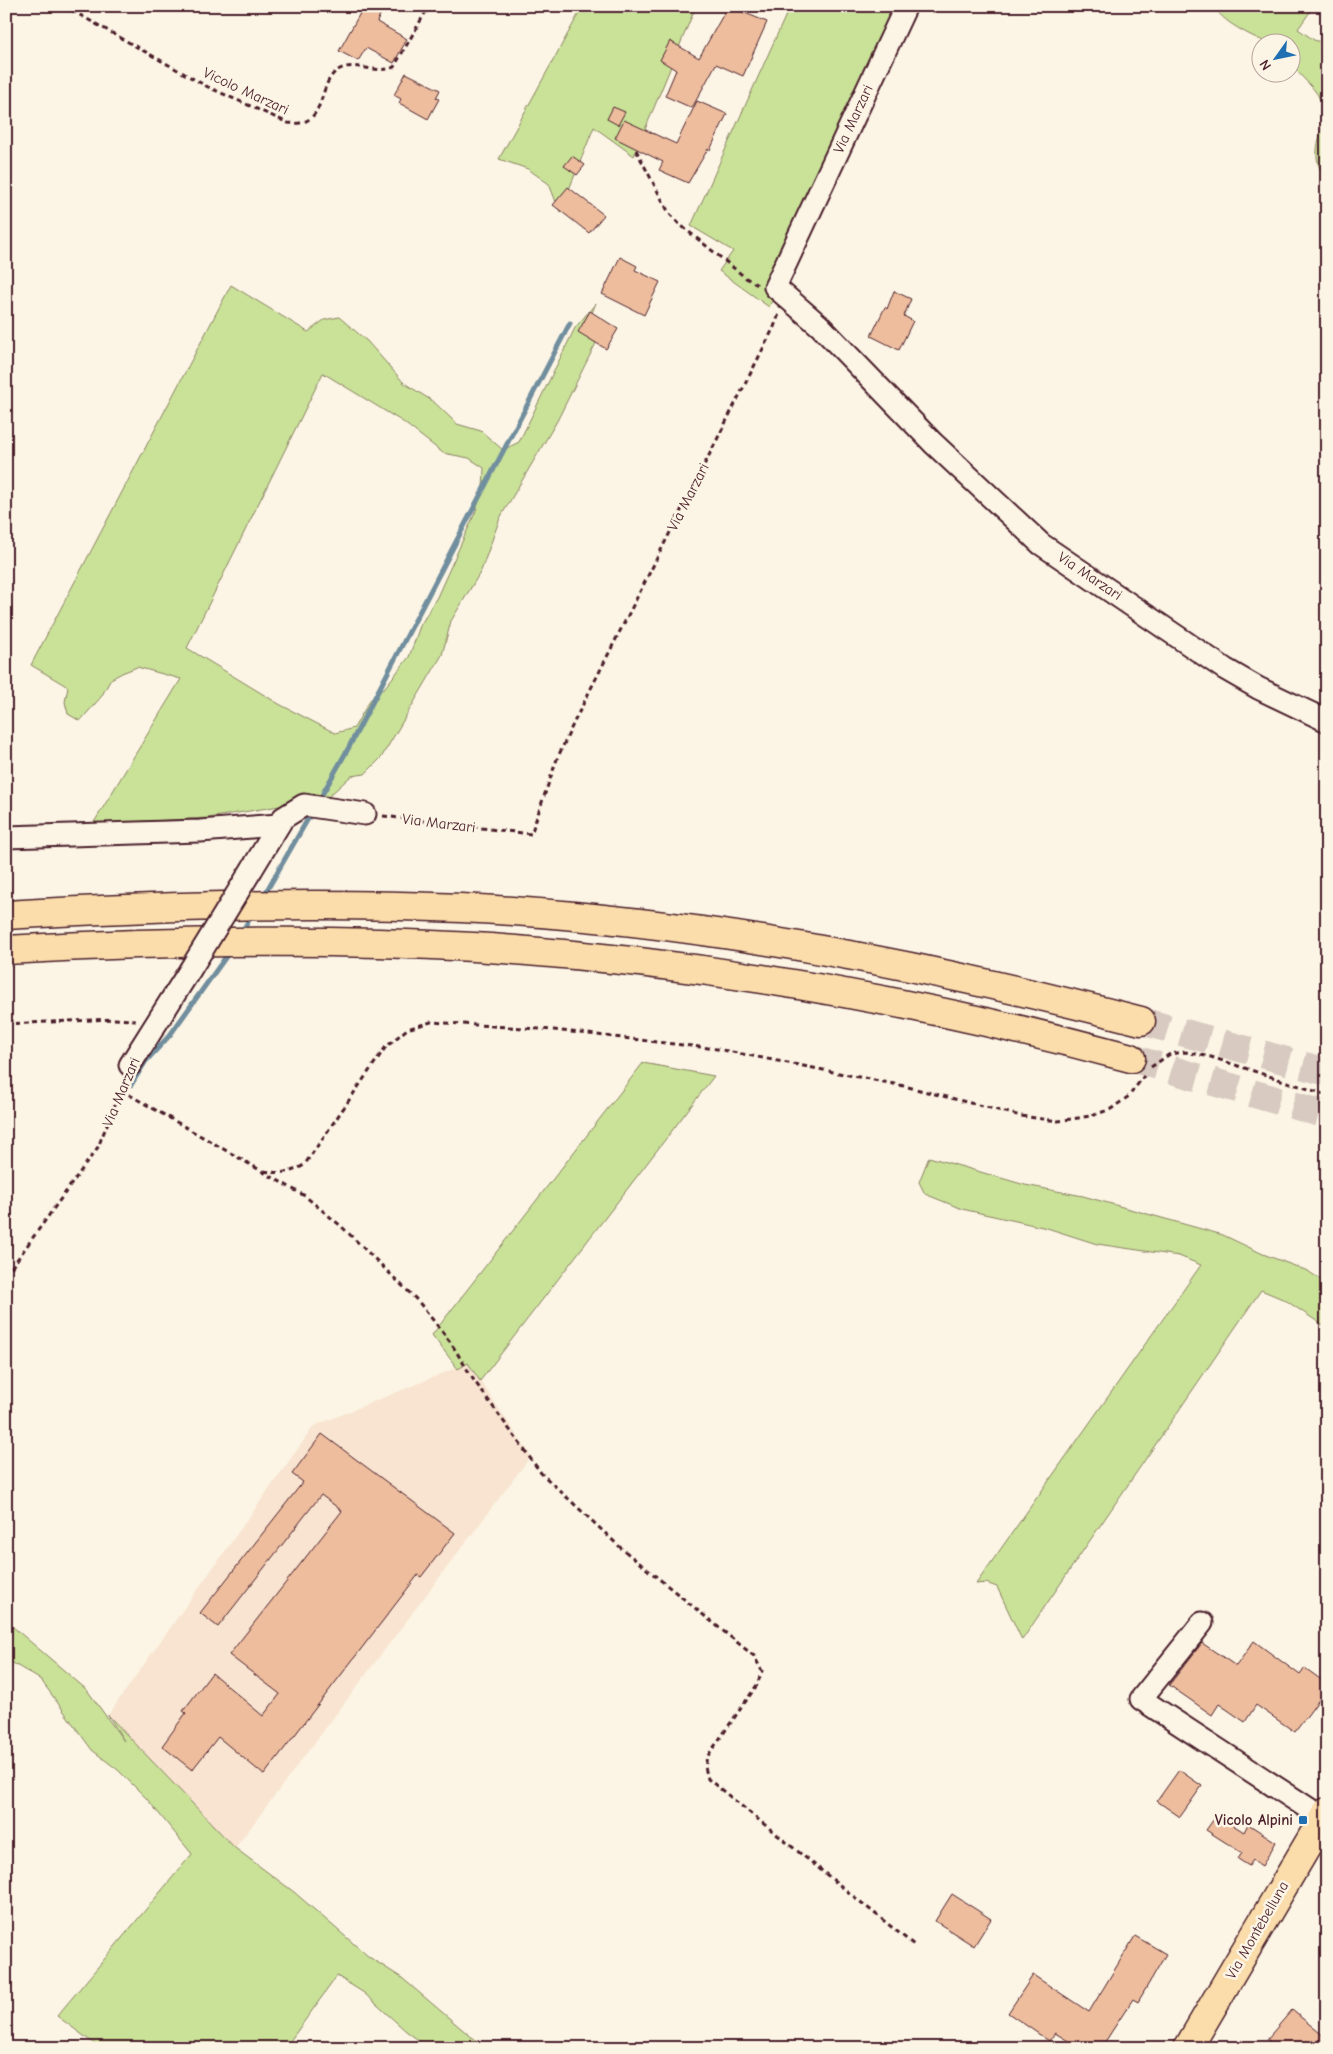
<svg xmlns="http://www.w3.org/2000/svg" width="1333" height="2054" font-family="'Comic Neue',sans-serif">
<style>
.built{fill:#f8e4d0}
.green{fill:#c9e298;stroke:#8a8062;fill-rule:evenodd}
.lines{fill:none;stroke-linecap:round;stroke-linejoin:round}
.stream{stroke:#718e9e;stroke-width:5}
.building{fill:#edbd9e;stroke:#4a1f2b}
.highway-tunnel{stroke:#d8cac0;stroke-width:28;stroke-dasharray:28 14;stroke-linecap:butt}
.minor-casing{stroke:#4a1f2b;stroke-width:25}
.major-casing{stroke:#4a1f2b;stroke-width:31}
.highway-casing{stroke:#4a1f2b;stroke-width:31}
.path{stroke:#4a1f2b;stroke-width:3;stroke-dasharray:5 4;stroke-linecap:butt}
.minor{stroke:#fcf5e5;stroke-width:21}
.major{stroke:#faddab;stroke-width:28}
.highway{stroke:#faddab;stroke-width:28}
.minor-bridge-casing{stroke:#4a1f2b;stroke-width:25;stroke-linecap:butt}
.minor-bridge{stroke:#fcf5e5;stroke-width:21}
.poi-dot{fill:#1f6fb2;stroke:#fcf5e5;stroke-width:2}
.labels{text-anchor:middle;dominant-baseline:central;stroke-width:5;stroke-linejoin:round;paint-order:stroke}
.street-label{font-size:15px;fill:#4a1f2b;stroke:#fcf5e5}
.poi-label{font-size:15px;font-weight:bold;fill:#4a1f2b;stroke:#fcf5e5;text-anchor:end}
</style>
<rect width="100%" height="100%" fill="#fcf5e5"/>
<filter id="ink" filterUnits="userSpaceOnUse"><feTurbulence type="fractalNoise" baseFrequency=".02" numOctaves="2"/><feDisplacementMap in="SourceGraphic" scale="10" xChannelSelector="R" yChannelSelector="G"/><feConvolveMatrix kernelMatrix="1 2 1 2 8 2 1 2 1" color-interpolation-filters="sRGB"/></filter>
<g filter="url(#ink)">
<!-- built -->
<polygon class="built" points="468,1363 531,1456 235,1848 108,1715 314,1426"/>
<!-- green -->
<g class="green">
<polygon points="583,6 696,6 634,156 594,127 560,212 549,184 528,169 499,159"/>
<polygon points="790,6 912,6 769,307 719,271 733,251 691,226"/>
<path d="M1215,6H1314L1298,29L1314,40L1327,44V181C1304,149 1328,136 1322,106C1319,88 1299,78 1291,62C1289,57 1290,48 1290,42C1283,42 1273,44 1266,42C1253,37 1218,20 1215,6Z"/>
<path d="M231,285L308,332L324,320L339,317L367,341L404,383L434,402L457,424L481,431L503,450L519,442L575,328L596,303L586,327L601,333L557,421L500,518L481,571L451,621L442,655L381,758L365,774L351,776L327,798L208,818L93,824L181,679L137,667L122,673L111,679L101,697L80,721L68,714L65,702L68,687L31,665ZM323,373L403,422L443,453L469,458L484,468L483,489L475,513L437,597L420,626L409,657L386,686L370,700L354,728L335,733L279,704L187,648Z"/>
<polygon points="643,1063 714,1076 480,1381 468,1363 458,1369 432,1335"/>
<polygon points="929,1157 1025,1185 1083,1196 1223,1235 1263,1254 1308,1271 1327,1284 1327,1328 1285,1300 1261,1290 1022,1640 997,1587 986,1583 976,1584 1201,1265 1179,1256 1097,1244 1047,1228 962,1209 925,1194 919,1182"/>
<polygon points="6,1621 87,1690 124,1741 108,1715 235,1848 294,1892 369,1957 402,1978 469,2035 488,2048 429,2048 406,2031 364,1993 337,1976 285,2048 100,2048 57,2016 192,1854 147,1799 118,1770 92,1750 41,1680 6,1659"/>
</g>
<g class="lines">
<!-- stream -->
<g class="stream">
<polyline points="323,793 349,747 570,323"/>
<polyline points="263,897 309,817"/>
<polyline points="241,933 252,915"/>
<polyline points="131,1085 146,1061 170,1035 230,951"/>
</g>
</g>
<!-- building -->
<g class="building">
<polygon points="364,6 380,15 377,22 407,39 394,63 366,48 358,61 339,51"/>
<polygon points="728,6 767,22 743,76 716,64 692,108 665,96 676,70 660,60 670,41 699,58"/>
<polygon points="406,73 440,90 436,98 439,99 428,119 399,103 401,99 394,95"/>
<polygon points="697,101 727,114 710,150 708,149 688,183 659,170 663,162 615,138 624,120 676,144"/>
<polygon points="613,107 625,112 618,125 607,119"/>
<polygon points="572,156 585,165 577,175 564,166"/>
<polygon points="568,187 604,215 589,233 553,205"/>
<polygon points="620,257 637,266 635,270 660,282 644,315 602,294"/>
<polygon points="894,291 911,299 904,316 913,321 899,350 871,336 885,307 887,309"/>
<polygon points="590,311 618,329 606,349 578,332"/>
<polygon points="322,1434 455,1533 421,1577 418,1575 264,1775 218,1737 192,1770 162,1746 186,1713 183,1711 212,1673 263,1716 280,1694 229,1655 342,1511 321,1495 218,1627 200,1613 303,1482 292,1474"/>
<polygon points="1254,1641 1300,1675 1305,1668 1327,1684 1327,1689 1295,1732 1256,1705 1245,1722 1219,1704 1212,1715 1169,1685 1202,1643 1236,1666"/>
<polygon points="1179,1770 1202,1786 1180,1817 1157,1801"/>
<polygon points="1217,1815 1244,1832 1248,1824 1276,1842 1262,1866 1253,1860 1249,1866 1238,1859 1242,1853 1206,1830"/>
<polygon points="952,1894 991,1919 974,1946 935,1921"/>
<polygon points="1135,1936 1166,1954 1138,2002 1133,1999 1101,2048 1080,2048 1055,2033 1049,2041 1008,2013 1033,1975 1089,2012"/>
<polygon points="1292,2010 1325,2037 1316,2048 1277,2048 1267,2039"/>
</g>
<g class="lines">
<!-- highway-tunnel -->
<g class="highway-tunnel">
<polyline points="1141,1021 1327,1072"/>
<polyline points="1131,1058 1327,1115"/>
</g>
<!-- minor casing -->
<g class="minor-casing">
<g id="minor">
<polyline points="906,6 775,287 820,326 933,443 1041,544 1225,669 1258,688 1327,721"/>
<polyline points="6,837 200,831 278,825"/>
<polyline points="252,869 283,818 304,805 365,814"/>
<polyline points="130,1065 190,970"/>
<polyline points="1202,1623 1141,1699 1323,1818"/>
</g>
</g>
<!-- major casing -->
<g class="major-casing">
<polyline id="major" points="1188,2048 1327,1812"/>
</g>
<!-- highway casing -->
<g class="highway-casing">
<g id="highway">
<path d="M6,915C158,906 309,901 461,908C691,919 918,963 1141,1021"/>
<path d="M6,950C162,941 318,938 474,947C696,961 916,1000 1131,1058"/>
</g>
</g>
<!-- path -->
<g class="path">
<path d="M64,6L208,87L288,123C330,128 315,81 340,69C356,61 376,75 394,67L429,6"/>
<polyline points="636,150 669,213 678,223 746,278 759,286"/>
<polyline points="383,816 531,834 557,759 575,720 774,327 779,314"/>
<polyline points="6,1024 114,1019 136,1020"/>
<polyline points="1151,1067 1170,1054 1185,1052 1211,1057 1327,1095"/>
<polyline points="121,1090 305,1196 341,1226 418,1301 451,1343 473,1379 541,1473 621,1548 754,1656 762,1671 757,1685 707,1757 705,1767 708,1779 914,1945"/>
<path d="M264,1171C280,1174 293,1173 305,1164L385,1048L407,1029L431,1022L554,1030L717,1049L904,1086L1021,1116L1058,1121L1091,1116L1111,1109L1129,1096L1144,1076"/>
<polyline points="6,1275 98,1147 124,1082"/>
</g>
<!-- minor -->
<use href="#minor" class="minor"/>
<!-- major -->
<use href="#major" class="major"/>
<!-- highway -->
<use href="#highway" class="highway"/>
<!-- minor-bridge casing -->
<g class="minor-bridge-casing">
<polyline id="minor-bridge" points="190,970 252,869"/>
</g>
<!-- minor-bridge -->
<use href="#minor-bridge" class="minor-bridge"/>
</g>
</g>
<!-- markers -->
<rect class="poi-dot" x="1298" y="1815" width="10" height="10" rx="2.5"/>
<g class="labels">
<!-- street labels -->
<g class="street-label">
<text transform="translate(246 91) rotate(25)">Vicolo Marzari</text>
<text transform="translate(853 119) rotate(-65)">Via Marzari</text>
<text transform="translate(688 497) rotate(-63)">Via Marzari</text>
<text transform="translate(1090 576) rotate(34)">Via Marzari</text>
<text transform="translate(439 823) rotate(7)">Via Marzari</text>
<text transform="translate(121 1092) rotate(-67)">Via Marzari</text>
<text transform="translate(1257 1930) rotate(-60)">Via Montebelluna</text>
</g>
<!-- poi labels -->
<g class="poi-label">
<text x="1293" y="1820">Vicolo Alpini</text>
</g>
</g>
<!-- margin -->
<rect width="1333" height="2054" fill="none" stroke="#fcf5e5" stroke-width="25"/>
<rect x="12" y="12" width="1308" height="2029" fill="none" stroke="#4a1f2b" stroke-width="2" filter="url(#ink)"/>
<!-- north arrow -->
<g transform="translate(1276 58) rotate(237)"><circle r="24" fill="#fcf5e5" stroke="#b59f9b"/>
<path d="M0-4L9 19L0 12L-9 19Z" fill="#1f6fb2"/>
<text y="-8" font-size="14" font-weight="bold" text-anchor="middle" fill="#4a1f2b">N</text>
</g>
</svg>
